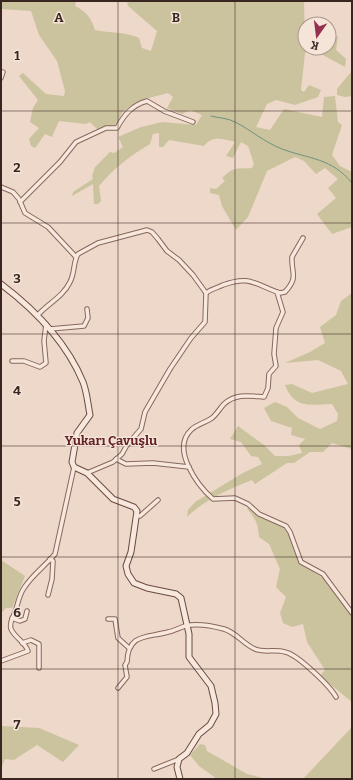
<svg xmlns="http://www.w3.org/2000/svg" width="353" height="780" font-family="Bitter,serif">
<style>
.green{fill:#cbc39d}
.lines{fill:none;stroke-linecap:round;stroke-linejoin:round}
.stream{stroke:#70907f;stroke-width:1}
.street-casing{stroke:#88685e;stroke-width:5.5}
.secondary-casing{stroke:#6a4a41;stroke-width:7}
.street{stroke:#f8e7dc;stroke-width:3.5}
.secondary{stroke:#f8e7dc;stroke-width:5}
.grid{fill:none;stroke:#3a2621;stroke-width:1;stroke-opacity:0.55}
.labels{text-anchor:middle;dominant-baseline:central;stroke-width:3;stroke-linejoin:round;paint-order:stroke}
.quarter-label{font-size:13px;font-weight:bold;fill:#642228;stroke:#f5e4d8}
.grid-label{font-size:13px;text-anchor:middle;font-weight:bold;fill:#3a2621;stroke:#f5e4d8;stroke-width:3;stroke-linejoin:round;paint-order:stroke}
</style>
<rect width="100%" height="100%" fill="#edd8c9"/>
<!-- green -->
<g class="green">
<path d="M1,1H76L75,6C87,12 91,18 95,30C109,33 127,32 139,38L142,48L151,51L157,31L128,6L127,1H304L305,48H309L305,53L301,90L304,92L309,85L321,90L318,97L295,105L276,100L267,104L256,127L270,130L284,109L322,117L324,97L335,96L338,122L342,125L332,155L340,166L352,172V227L332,234L317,214L336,198L328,188L338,179L325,168L316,174L304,161L295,157L267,171L248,217L236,230L222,206L219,195L210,193V188L216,189L225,181L222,178C234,166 237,169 252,168L254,164L248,146L241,142L233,158L226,156L235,142C222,139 213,135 204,146L169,140L163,147H159V133L153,134L150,144C130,156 114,168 99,186L101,201L98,204H94L93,184L72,196L73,192L93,179L92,176L95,167L110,152L114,153L123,147L118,137L141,127L162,122L196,125L202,115L190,110L182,114L167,108L173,97L168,93C153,97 137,100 125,110C120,113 120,122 115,125C111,128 102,127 97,129L90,122L86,124L59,121L52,137L45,134L35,148L31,146L29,139L39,128L30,122L33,108L38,100L19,76L23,73L46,94L64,96L65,91L57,61L39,35L31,11L1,9Z"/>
<polygon points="329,32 338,37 336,50 346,59 345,67 310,48 329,48"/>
<polygon points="350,73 352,74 352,96 345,97 337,95 337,89"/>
<path d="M352,293V449L332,443L323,452H310L294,463H287L255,484L252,480C229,489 206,499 187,517L188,510L195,502L243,473L262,464L258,457L251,456L241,442L230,439L238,426L264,445L275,456H289L302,453L299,445L305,439L291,435L292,428L271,421L264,408L275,402L287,407L298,418L320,429L337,421L338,414L332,404C311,405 294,409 285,385L292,384L312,393L348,384L341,371L318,360L285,363L310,352L325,343L320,327L336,315L341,301Z"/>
<path d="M249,508L258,515L283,526L289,534L300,564L323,578L352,617V702L320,676L325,670L307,642L303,624L292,627L283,623L280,613L286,597L276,587L280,569L269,544L259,537C258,525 256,518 247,509Z"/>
<polygon points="1,560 25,576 12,608 6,608 1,613"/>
<polygon points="1,726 39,728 79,745 63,762 37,745 14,760 5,759 1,769"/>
<polygon points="351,728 352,779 303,779"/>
<polygon points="200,744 205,745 207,751 247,774 267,779 217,779 199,766 190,755"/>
</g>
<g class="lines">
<!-- stream -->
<path class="stream" d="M211,116C218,118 228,118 235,122C251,130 264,142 282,149C309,159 332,158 352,183"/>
<!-- street casing -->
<g class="street-casing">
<g id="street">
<polyline points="1,78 3,72"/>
<polyline points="1,187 13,192 19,199 25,213 48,227 76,257"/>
<path d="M20,202L60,162L76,142L106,128H117C124,115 132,105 147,101L164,111L193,122"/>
<path d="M277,292L283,312L276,328L274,354L276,366L269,374L268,388L264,397C250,396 236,393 224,404C220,408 217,414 212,418C205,423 197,424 191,430C171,449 197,485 213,499L235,498L248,504L259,514L286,526L290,532L301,562L323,574L352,613"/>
<path d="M206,293C211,289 217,288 223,285C250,275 254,284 280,293L285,292C299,277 291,273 292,257L303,238"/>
<path d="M37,316C47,304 63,297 70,282C75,273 73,262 78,254L98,243L147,230L152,232L158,239L167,251L179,260L193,275L206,293L205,322L191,338L170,369L145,412L141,429L127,445L122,454L113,462L87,473"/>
<polyline points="50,329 84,326 88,318 87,309"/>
<polyline points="12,361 24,361 40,367 46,363 44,341 46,324"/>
<polyline points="116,459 126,464 153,463 189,467"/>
<polyline points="136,516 140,516 158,500"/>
<polyline points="48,595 52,579 53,561 50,559"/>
<polyline points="12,618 20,621 25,619 27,611"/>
<polyline points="108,619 115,619 118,638 129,648"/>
<polyline points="22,643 31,640 39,644 39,668"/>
<path d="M1,661L28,651C25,642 15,638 11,629C9,623 13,617 15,612C18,604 19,595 24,588C32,575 45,566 55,554L74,467"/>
<path d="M118,688L127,677L125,665L127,662C128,633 147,638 168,632C174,631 179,628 185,626C197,623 213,626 224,629C237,633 243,644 255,649C264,653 275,649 285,652C297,654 330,686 336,697"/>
<polyline points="154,769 179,759"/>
</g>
</g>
<!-- secondary casing -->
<g class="secondary-casing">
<path id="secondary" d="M1,284C34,309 67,343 83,382C87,392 88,405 90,415L77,433L72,462L74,467L87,473L113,499L134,507L137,511L131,552L126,566L128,574L134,583L147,588L176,594L181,598L189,634V657L211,686L215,703L216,714L210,725L199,734L187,753L179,759L177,767L180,779"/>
</g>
<!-- street -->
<use href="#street" class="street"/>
<!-- secondary -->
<use href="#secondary" class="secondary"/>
</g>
<!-- grid -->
<path class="grid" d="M118,1V779M235,1V779M1,111H352M1,223H352M1,334H352M1,446H352M1,557H352M1,669H352"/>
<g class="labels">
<!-- quarter labels -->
<g class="quarter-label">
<text x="111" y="440">Yukarı Çavuşlu</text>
</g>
</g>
<g class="grid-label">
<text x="59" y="22">A</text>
<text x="176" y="22">B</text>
<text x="17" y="60">1</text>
<text x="17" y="172">2</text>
<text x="17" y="283">3</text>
<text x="17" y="395">4</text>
<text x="17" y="506">5</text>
<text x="17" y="617">6</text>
<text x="17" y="729">7</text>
</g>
<!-- border -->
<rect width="353" height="780" fill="none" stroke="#3a2621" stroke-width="4"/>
<!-- north arrow -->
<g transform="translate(317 36) rotate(194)"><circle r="19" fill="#f5e4d8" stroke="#aa988f"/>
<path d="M0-3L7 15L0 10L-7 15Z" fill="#95314e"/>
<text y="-6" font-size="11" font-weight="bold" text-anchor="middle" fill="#3a2621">K</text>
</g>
</svg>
